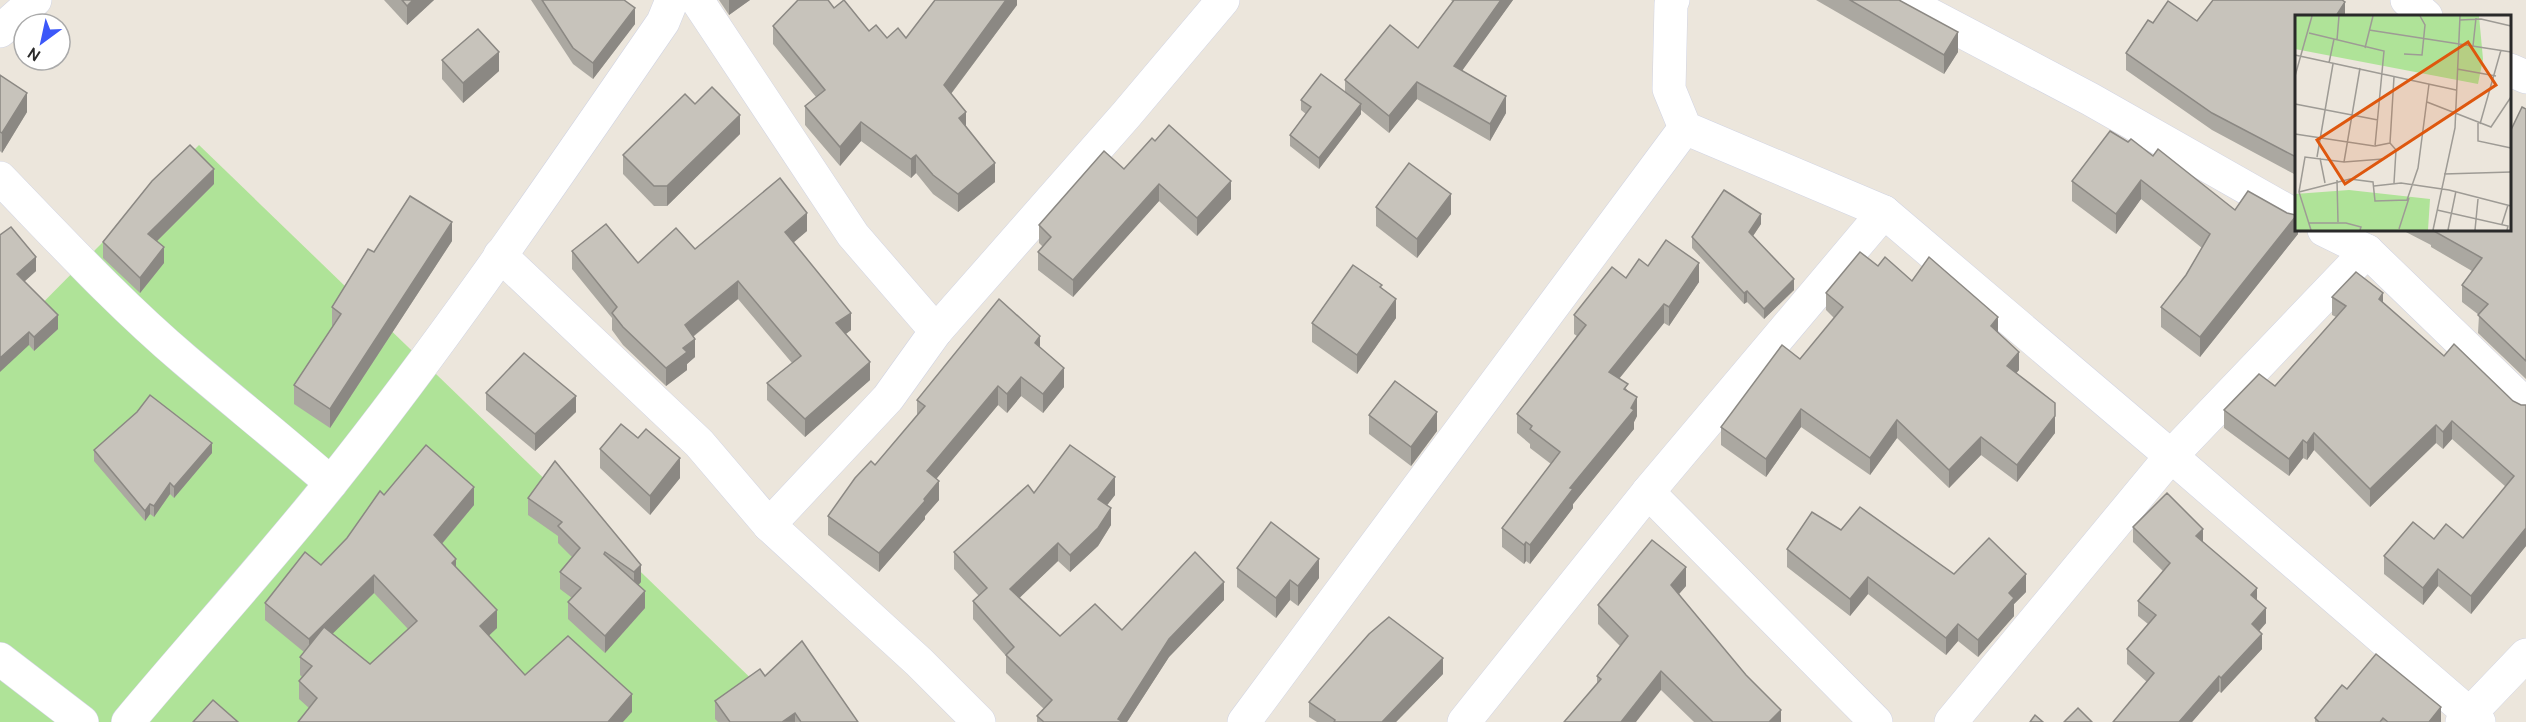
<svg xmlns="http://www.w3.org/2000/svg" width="2526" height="722" font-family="Cabin,sans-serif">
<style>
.green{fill:#afe398}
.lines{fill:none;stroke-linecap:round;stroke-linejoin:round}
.minor-casing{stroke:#d1d4e3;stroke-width:34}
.minor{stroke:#fff;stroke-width:33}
.wall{fill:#aba8a1;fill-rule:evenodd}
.shaded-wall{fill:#8b8883}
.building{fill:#c7c3bb;stroke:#8b8883;stroke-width:1.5}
.inset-road{fill:none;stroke:#9e9b95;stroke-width:1.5}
.view{fill:#de570e;fill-opacity:0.15;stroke:#de570e;stroke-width:3}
.inset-edge{fill:none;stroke:#2a2a2a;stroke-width:3}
</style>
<rect width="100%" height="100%" fill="#ece6dc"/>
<!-- green -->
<polygon class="green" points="199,145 796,722 0,722 0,346"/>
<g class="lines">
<!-- minor casing -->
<g class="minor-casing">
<g id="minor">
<polyline points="697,0 853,235 936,331"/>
<polyline points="1902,0 2090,99 2296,216"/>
<polyline points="2407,0 2426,16"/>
<polyline points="0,31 35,0"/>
<polyline points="2510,70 2526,77"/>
<path d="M0,178C60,240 119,304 185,360C233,401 283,441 331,483"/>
<polyline points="1884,212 2171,456 2479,722"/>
<polyline points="2324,230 2367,251 2526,405"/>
<polyline points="500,255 699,443 769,525 919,662 979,722"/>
<polyline points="1648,492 1876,722"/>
<polyline points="769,525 888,398 936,331 1126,115 1223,0"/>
<polyline points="0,659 82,722"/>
<path d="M128,722C195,642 266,564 331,483C449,335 556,177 663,22L672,0"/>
<polyline points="1244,722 1685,128"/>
<polyline points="1464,722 1648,492 1884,212 1685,128 1669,89 1671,4 1673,0"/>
<polyline points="1951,722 2171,456 2367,251"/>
<polyline points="2462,722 2526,655"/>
</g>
</g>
<!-- minor -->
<use href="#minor" class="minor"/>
</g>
<!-- wall -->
<g class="wall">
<polygon points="384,0 434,0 407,25"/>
<polygon points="531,0 624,0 635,24 593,79 573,64"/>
<polygon points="719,0 750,0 729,15"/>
<polygon points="1017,0 1017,5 951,94 966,128 995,182 958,212 933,194 916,173 911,178 861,141 840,166 805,125 805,106 816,97 773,44 773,26 834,8 869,31 887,38 906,38"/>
<polygon points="1451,0 1513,0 1462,70 1506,113 1490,141 1417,99 1389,133 1361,110 1361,114 1319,169 1290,146 1290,135 1306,114 1301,110 1301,100 1345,92 1345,80 1418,48 1453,2"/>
<polygon points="1816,0 1899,0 1958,52 1944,74"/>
<polygon points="2213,0 2342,0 2345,2 2345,16 2296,16 2296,175 2212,130 2126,70 2126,53 2148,20 2153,23 2168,1 2197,21"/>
<polygon points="442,60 499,71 463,103 442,79"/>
<polygon points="0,75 27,112 2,153 0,151"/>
<polygon points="695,104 740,134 667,206 654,206 623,174 623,155"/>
<polygon points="2526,109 2526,379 2478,333 2479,315 2462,302 2462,285 2472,271 2431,247 2431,245 2402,230 2510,230"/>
<polygon points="2128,142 2153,156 2235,210 2298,230 2298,234 2200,357 2161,327 2161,307 2186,275 2202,248 2141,199 2116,234 2072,201 2072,181"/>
<polygon points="1124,169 1231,199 1197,236 1159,201 1073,297 1038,270 1038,252 1043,247 1039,243 1039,225"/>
<polygon points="214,184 157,241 164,263 140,293 103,258 103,242"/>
<polygon points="1376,207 1451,214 1417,258 1376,226"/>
<polygon points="1761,224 1753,236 1794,290 1764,319 1747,302 1744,304 1692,248 1692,237"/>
<polygon points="807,231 793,242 851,330 846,334 870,380 805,437 767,400 767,383 792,363 738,299 693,337 695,357 687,364 687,370 666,386 623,345 612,330 612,318 572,269 572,251 638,263 695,249"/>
<polygon points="0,235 36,271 24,282 58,329 34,351 29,345"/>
<polygon points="452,241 330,428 294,404 294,385 333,326 332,326 332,307 374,252"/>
<polygon points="1648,266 1699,282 1669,326 1664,323 1619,379 1628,391 1637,416 1634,422 1634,429 1573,504 1573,508 1530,564 1526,561 1524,564 1502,547 1502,528 1551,464 1530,448 1530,444 1517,433 1517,414 1577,336 1574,334 1574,315 1626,278"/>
<polygon points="1878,266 1912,281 1998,333 2019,370 2016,373 2055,433 2017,482 1981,455 1949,488 1897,438 1870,475 1801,427 1766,477 1721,445 1721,427 1800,359 1834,318 1826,310 1826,293"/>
<polygon points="1382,289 1396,318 1357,374 1312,342 1312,323"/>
<polygon points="2332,297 2383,303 2444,356 2513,401 2521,405 2526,405 2526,546 2471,614 2438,586 2423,605 2384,574 2384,556 2434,539 2463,538 2506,487 2452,439 2443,449 2436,443 2370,507 2314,450 2307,460 2303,458 2289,476 2224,428 2224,410 2275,386 2336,317 2332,315"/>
<polygon points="1040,348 1064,387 1043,413 1021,396 1007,413 998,405 936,479 939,500 925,516 925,519 879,572 828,535 828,516 875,465 917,416 917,400"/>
<polygon points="486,393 576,412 535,451 486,410"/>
<polygon points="1369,415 1437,431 1411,466 1369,434"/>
<polygon points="600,449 680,478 650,515 600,468"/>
<polygon points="94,450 212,453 174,498 170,494 154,517 150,514 145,521 94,461"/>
<polygon points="555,461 641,582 638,585 645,608 605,653 568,619 568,602 572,598 560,589 560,572 572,557 558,543 558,536 528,515 528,498"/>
<polygon points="1034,493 1115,495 1107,505 1111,525 1098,546 1070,572 1058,561 1019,598 1060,636 1122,630 1224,600 1169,657 1127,722 1037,722 1037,716 1044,709 1006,673 1006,656 973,619 973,601 979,596 954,569 954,552"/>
<path d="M384,495L474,505L442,544L456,568L497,628L488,636L525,675L632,712L309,708L299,699V681L302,677L300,675V657L304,652L265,620V603L321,565L347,538ZM374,593L408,629L370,664L332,633Z"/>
<polygon points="2133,527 2203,542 2257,600 2266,623 2259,631 2262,649 2221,693 2219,691 2192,722 2113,722 2147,682 2127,664 2127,649 2148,624 2138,616 2138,601 2163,571 2133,542"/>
<polygon points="1841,530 1954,574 2026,592 2014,604 2014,616 1978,657 1958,641 1946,655 1868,594 1850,616 1787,567 1787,549"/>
<polygon points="1237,568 1319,578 1298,606 1290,600 1276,618 1237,587"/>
<polygon points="1686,586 1679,594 1781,722 1694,722 1661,690 1597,684 1597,676 1620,646 1598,624 1598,605"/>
<polygon points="1443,674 1396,722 1317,722 1309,717 1309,702"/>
<polygon points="765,676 858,722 718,722 715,719 715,701"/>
<polygon points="2347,689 2441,722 2315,722 2315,718"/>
</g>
<!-- shaded-wall -->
<g class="shaded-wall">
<polygon points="413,0 434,0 407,25 407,6"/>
<polygon points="729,0 750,0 729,15"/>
<polygon points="1006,0 1017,0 1017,5 944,103 944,85"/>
<polygon points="1501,0 1513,0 1454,82 1454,66"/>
<polygon points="2345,2 2345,16 2336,16"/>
<polygon points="635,8 635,24 593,79 593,63"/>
<polygon points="1958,32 1958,52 1944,74 1944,55"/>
<polygon points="499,52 499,71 463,103 463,83"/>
<polygon points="1417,82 1417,99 1389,133 1389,116"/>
<polygon points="27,93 27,112 2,153 2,133"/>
<polygon points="1506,96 1506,113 1490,141 1490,124"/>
<polygon points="1361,104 1361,114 1319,169 1319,158"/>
<polygon points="966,112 966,131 959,118"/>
<polygon points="740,115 740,134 667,206 667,186"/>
<polygon points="861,122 861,141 840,166 840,147"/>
<polygon points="916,155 916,173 911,178 911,159"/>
<polygon points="995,163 995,182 958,212 958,194"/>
<polygon points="214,169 214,184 148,250 148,234"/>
<polygon points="2141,180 2141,199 2116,234 2116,214"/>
<polygon points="1231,181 1231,199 1197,236 1197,218"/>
<polygon points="1159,184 1159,201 1073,297 1073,280"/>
<polygon points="1451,194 1451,214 1417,258 1417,239"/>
<polygon points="807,213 807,231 785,250 785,232"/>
<polygon points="1761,214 1761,224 1749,242 1749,232"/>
<polygon points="2296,216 2296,230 2298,230 2298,234 2200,357 2200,337"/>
<polygon points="452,222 452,241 330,428 330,409"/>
<polygon points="164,247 164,263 140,293 140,278"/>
<polygon points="36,257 36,271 17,288 17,274"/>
<polygon points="1699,263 1699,282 1669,326 1669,307"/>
<polygon points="1794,279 1794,290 1764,319 1764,309"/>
<polygon points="738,281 738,299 685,343 685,325"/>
<polygon points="1747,291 1747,302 1744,304 1744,293"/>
<polygon points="2383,293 2383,311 2379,299"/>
<polygon points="1396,299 1396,318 1357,374 1357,355"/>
<polygon points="1664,304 1664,323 1609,391 1609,372"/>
<polygon points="851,313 851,330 836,341 836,323"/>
<polygon points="58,315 58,329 34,351 34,337"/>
<polygon points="1998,317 1998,335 1991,326"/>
<polygon points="29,332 29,345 0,372 0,358"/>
<polygon points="1040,336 1040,355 1035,343"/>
<polygon points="695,339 695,357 687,364 687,370 666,386 666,368 683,348"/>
<polygon points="2019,352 2019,370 2007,384 2007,366"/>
<polygon points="870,362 870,380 805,437 805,419"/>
<polygon points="1064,368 1064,387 1043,413 1043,394"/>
<polygon points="1021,377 1021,396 1007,413 1007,394"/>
<polygon points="998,386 998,405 927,490 927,471"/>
<polygon points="576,396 576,412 535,451 535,434"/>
<polygon points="1637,397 1637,416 1634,422 1634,429 1573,504 1573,508 1530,564 1530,545 1570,488 1631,408"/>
<polygon points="1801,409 1801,427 1766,477 1766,459"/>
<polygon points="1437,412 1437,431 1411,466 1411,447"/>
<polygon points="2055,416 2055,433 2017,482 2017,465"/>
<polygon points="1897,420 1897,438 1870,475 1870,458"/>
<polygon points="2452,421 2452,439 2443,449 2443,432"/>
<polygon points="2436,425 2436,443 2370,507 2370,489"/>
<polygon points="2314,433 2314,450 2307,460 2307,443"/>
<polygon points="1981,437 1981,455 1949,488 1949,470"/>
<polygon points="2303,440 2303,458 2289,476 2289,459"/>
<polygon points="212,443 212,453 174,498 174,487"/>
<polygon points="680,458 680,478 650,515 650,496"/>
<polygon points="1115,477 1115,495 1098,517 1098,499"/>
<polygon points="939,481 939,500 925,516 925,519 879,572 879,553"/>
<polygon points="170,483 170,494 154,517 154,506"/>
<polygon points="474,487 474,505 434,553 434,535"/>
<polygon points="150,504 150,514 145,521 145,511"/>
<polygon points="1111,508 1111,525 1098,546 1070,572 1070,555"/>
<polygon points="2526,528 2526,546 2471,614 2471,596"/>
<polygon points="2203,529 2203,544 2196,536"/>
<polygon points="1526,542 1526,561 1524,564 1524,545"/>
<polygon points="1058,543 1058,561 1010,607 1010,589"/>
<polygon points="456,559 456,577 452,563"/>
<polygon points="1319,559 1319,578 1298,606 1298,586"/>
<polygon points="641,565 641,582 634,590 634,572"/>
<polygon points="1686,567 1686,586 1671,603 1671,585"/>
<polygon points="2438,569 2438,586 2423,605 2423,588"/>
<polygon points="2026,574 2026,592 2014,604 2014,616 1978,657 1978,640 2009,593"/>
<polygon points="374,575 374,593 309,657 309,639"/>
<polygon points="1868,577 1868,594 1850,616 1850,599"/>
<polygon points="1290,580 1290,600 1276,618 1276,598"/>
<polygon points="1224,582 1224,600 1169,657 1127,722 1118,722 1118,719 1169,639"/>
<polygon points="2257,588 2257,603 2251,595"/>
<polygon points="645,591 645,608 605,653 605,636"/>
<polygon points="2266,608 2266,623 2252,639 2252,624"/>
<polygon points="497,610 497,628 480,644 480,626"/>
<polygon points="1958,624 1958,641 1946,655 1946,638"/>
<polygon points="2262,634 2262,649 2221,693 2221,678"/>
<polygon points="1443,658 1443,674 1396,722 1382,722"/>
<polygon points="1661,671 1661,690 1636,722 1621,722"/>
<polygon points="2219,676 2219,691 2192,722 2179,722"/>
<polygon points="632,694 632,712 623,722 608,722"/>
<polygon points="2441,707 2441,722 2429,722"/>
<polygon points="1781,710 1781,722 1769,722"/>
<polygon points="795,713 795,722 782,722"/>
</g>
<!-- building -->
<g class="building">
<polygon points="402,0 413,0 407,6"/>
<polygon points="542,0 624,0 635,8 593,63 573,48"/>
<polygon points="798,0 828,0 834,8 844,0 869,31 876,25 887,38 898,28 906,38 935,0 1006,0 944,85 966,112 959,118 995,163 958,194 933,175 916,155 911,159 861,122 840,147 805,106 825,90 773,26"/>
<polygon points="1454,0 1501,0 1454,66 1506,96 1490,124 1417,82 1389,116 1345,80 1390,25 1418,48"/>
<polygon points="1850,0 1899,0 1958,32 1944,55"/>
<polygon points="2213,0 2342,0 2345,2 2336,16 2296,16 2296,157 2212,113 2126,53 2148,20 2153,23 2168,1 2197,21"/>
<polygon points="478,29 499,52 463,83 442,60"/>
<polygon points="1321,74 1361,104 1319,158 1290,135 1311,107 1301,100"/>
<polygon points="0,75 27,93 2,133 0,132"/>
<polygon points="712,87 740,115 667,186 654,186 623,155 685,94 695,104"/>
<polygon points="2522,107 2526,109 2526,361 2478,315 2488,304 2462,285 2482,258 2432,230 2510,230 2510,132"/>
<polygon points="1169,125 1231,181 1197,218 1159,184 1073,280 1038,252 1051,237 1039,225 1104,151 1124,169 1152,138 1155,141"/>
<polygon points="2110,131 2128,142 2131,139 2153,156 2158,149 2235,210 2248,191 2287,213 2296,215 2296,216 2200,337 2161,307 2186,275 2210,234 2141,180 2116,214 2072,181"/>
<polygon points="190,145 214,169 148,234 164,247 140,278 103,242 152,181"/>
<polygon points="1409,163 1451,194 1417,239 1376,207"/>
<polygon points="780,178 807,213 785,232 851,313 836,323 870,362 805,419 767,383 801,356 738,281 685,325 695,339 683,348 687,352 666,368 623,327 612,313 617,307 572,251 606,224 638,263 676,228 695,249"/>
<polygon points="1724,190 1761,214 1749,232 1794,279 1764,309 1747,291 1744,293 1692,237"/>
<polygon points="410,196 452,222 330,409 294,385 341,314 332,307 368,249 374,252"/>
<polygon points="11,227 36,257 17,274 58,315 34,337 29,332 0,358 0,235"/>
<polygon points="1666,240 1699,263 1669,307 1664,304 1609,372 1628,384 1624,389 1637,397 1631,408 1634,410 1570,488 1573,489 1530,545 1526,542 1524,545 1502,528 1560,452 1530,429 1532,426 1517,414 1586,325 1574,315 1612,267 1626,278 1639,259 1648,266"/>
<polygon points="1860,252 1878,266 1885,257 1912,281 1929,257 1998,317 1991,326 2019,352 2007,366 2055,403 2055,416 2017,465 1981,437 1949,470 1897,420 1870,458 1801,409 1766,459 1721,427 1782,345 1800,359 1843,307 1826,293"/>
<polygon points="1353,265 1382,285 1380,287 1396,299 1357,355 1312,323"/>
<polygon points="2356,272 2383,293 2379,299 2444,356 2454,344 2513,401 2521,405 2526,405 2526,528 2471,596 2438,569 2423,588 2384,556 2413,522 2434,539 2446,524 2463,538 2514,476 2452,421 2443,432 2436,425 2370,489 2314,433 2307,443 2303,440 2289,459 2224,410 2259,374 2275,386 2346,306 2332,297"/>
<polygon points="999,299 1040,336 1035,343 1064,368 1043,394 1021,377 1007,394 998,386 927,471 939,481 924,499 925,501 879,553 828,516 855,478 871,461 875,465 925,406 917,400"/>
<polygon points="524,353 576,396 535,434 486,393"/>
<polygon points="1395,381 1437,412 1411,447 1369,415"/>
<polygon points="150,395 212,443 174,487 170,483 154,506 150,504 145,511 94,450 137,412"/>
<polygon points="621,424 638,438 646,429 680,458 650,496 600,449"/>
<polygon points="426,445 474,487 434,535 456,559 452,563 497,610 480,626 525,675 568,636 632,694 608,722 298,722 317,698 299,681 312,666 300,657 324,627 370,664 417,621 374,575 309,639 265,603 305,552 321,565 347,538 380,491 384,495"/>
<polygon points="1070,445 1115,477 1098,499 1111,508 1098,528 1070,555 1058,543 1010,589 1060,636 1095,604 1122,630 1195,552 1224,582 1169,639 1118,719 1123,722 1044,722 1037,716 1052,700 1006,655 1014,647 973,601 987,588 954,552 1028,485 1034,493"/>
<polygon points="555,461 641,565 634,572 605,552 604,554 645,591 605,636 568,602 581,588 560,572 580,548 558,526 562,522 528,498"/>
<polygon points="2167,493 2203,529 2196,536 2257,588 2251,595 2266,608 2252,624 2262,634 2221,678 2219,676 2179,722 2113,722 2154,673 2127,649 2156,615 2138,601 2170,563 2133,527"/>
<polygon points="1860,507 1954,574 1989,538 2026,574 2009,593 2014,598 1978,640 1958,624 1946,638 1868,577 1850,599 1787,549 1812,512 1841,530"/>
<polygon points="1271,522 1319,559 1298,586 1290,580 1276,598 1237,568"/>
<polygon points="1652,540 1686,567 1671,585 1746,675 1781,710 1769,722 1713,722 1661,671 1621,722 1564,722 1601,679 1597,676 1628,636 1598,605"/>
<polygon points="1389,617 1443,658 1382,722 1334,722 1335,720 1309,702 1369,634"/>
<polygon points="802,641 858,722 801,722 795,713 782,722 730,722 715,701 760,669 765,676"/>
<polygon points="2376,654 2441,707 2429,722 2388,722 2383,718 2380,722 2319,722 2315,718 2342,685 2347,689"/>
<polygon points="213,700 238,722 193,722"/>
<polygon points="2078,708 2092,722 2064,722"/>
<polygon points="2035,715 2043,722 2030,722"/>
</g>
<!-- overview -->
<g transform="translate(2295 15)">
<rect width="216" height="216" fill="#ece6dc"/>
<path d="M0,1H184L188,44L183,69L0,34ZM54,175L135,184L133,215H0V179Z" fill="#afe398"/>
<path class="inset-road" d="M165,5L186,4L216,11M74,15L216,37M14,18L89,36L80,131L95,128M42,25L44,1M178,31L181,3M70,33L78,1M109,39L127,40L130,10L125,1M0,40L161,75M34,48L39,24M162,54L201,61M0,61L17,1M132,87L196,112L216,82M0,89L83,105M183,108V126L216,133M185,109L206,35M0,119L79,131M22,142L38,49M25,143L30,168M49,147L65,53M149,159L216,157M42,165L43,207M99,168L101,135L95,128L99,62M79,171L106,168L154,175L216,191M4,177L55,164L78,167L80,186L112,185L123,153L134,69M142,195L213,211L212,215M14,208H51L66,212L65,215M207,209L213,190M104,214L114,183M16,215L4,177L10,142L49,147L88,144M138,215L160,113L165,1M153,215L161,176M180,215L183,184"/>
<path class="view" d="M173,27L201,70L50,169L22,125Z"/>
<rect width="216" height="216" class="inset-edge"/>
</g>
<!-- north arrow -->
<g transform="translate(42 42) rotate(213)"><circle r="28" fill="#ffffff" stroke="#aaaaaa" stroke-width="1.5"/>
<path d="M0-4.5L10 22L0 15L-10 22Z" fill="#3c58f9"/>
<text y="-9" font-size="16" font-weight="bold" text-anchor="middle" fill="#2a2a2a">N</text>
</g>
</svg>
